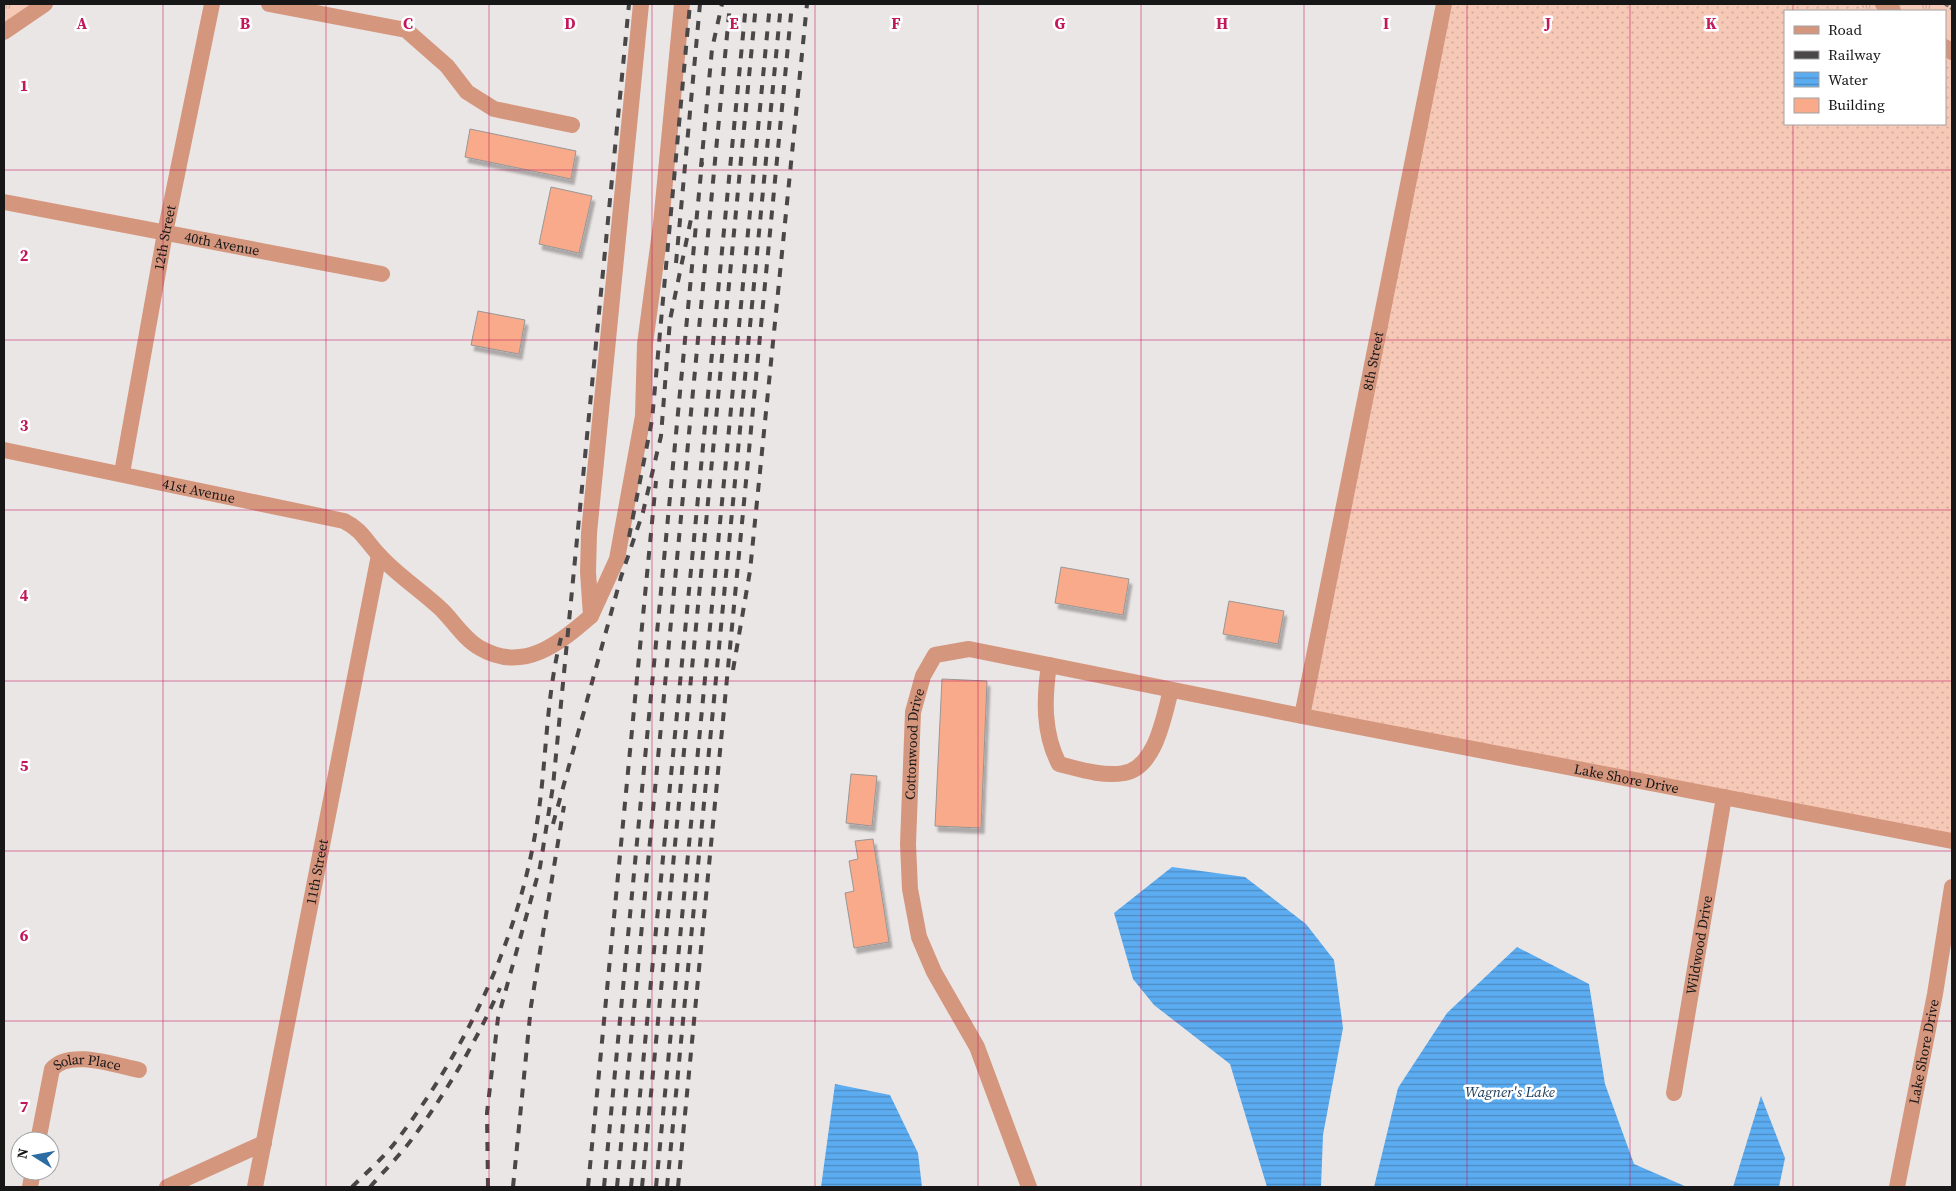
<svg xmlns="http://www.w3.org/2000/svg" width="1956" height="1191" font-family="'Source Serif 4',serif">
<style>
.grass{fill:url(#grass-dots)}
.park{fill:url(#park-tufts)}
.water{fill:url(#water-rules)}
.building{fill:#f8aa8b;stroke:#999695;filter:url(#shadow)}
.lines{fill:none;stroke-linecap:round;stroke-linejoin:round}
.path{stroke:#777574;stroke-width:3;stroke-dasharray:4 2.5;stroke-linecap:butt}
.minor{stroke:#d5967e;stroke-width:16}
.rail{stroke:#494747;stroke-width:4;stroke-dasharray:9 9;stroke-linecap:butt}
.grid{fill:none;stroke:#c2185b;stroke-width:1;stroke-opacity:0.55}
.labels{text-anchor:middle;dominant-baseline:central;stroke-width:5;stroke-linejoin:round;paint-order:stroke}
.street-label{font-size:14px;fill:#181717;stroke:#fff}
.water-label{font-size:15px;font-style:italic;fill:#1a3b57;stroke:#fff}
.grid-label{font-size:16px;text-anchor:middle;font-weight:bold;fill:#c2185b;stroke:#fff;stroke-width:5;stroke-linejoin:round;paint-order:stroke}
</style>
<defs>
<pattern id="grass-dots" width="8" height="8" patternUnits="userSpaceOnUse" patternTransform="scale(1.25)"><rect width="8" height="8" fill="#f6c8b6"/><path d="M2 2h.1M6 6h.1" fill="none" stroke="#d2ab9c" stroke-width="1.8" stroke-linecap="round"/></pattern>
<pattern id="park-tufts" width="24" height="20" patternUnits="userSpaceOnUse" patternTransform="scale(1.25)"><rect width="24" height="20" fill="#f6c8b6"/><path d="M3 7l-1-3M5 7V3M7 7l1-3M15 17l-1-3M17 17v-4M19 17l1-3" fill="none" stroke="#d2ab9c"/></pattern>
<pattern id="water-rules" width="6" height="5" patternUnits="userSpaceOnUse" patternTransform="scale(1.25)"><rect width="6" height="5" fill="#5cacf1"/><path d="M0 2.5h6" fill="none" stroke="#4b8bc2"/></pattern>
<filter id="shadow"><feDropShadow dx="3" dy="5.5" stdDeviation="1" flood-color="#0004"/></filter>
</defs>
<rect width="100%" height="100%" fill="#eae6e5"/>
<!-- grass -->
<polygon class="grass" points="1444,4 1857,4 1868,11 1785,11 1785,124 1945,124 1945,63 1952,68 1952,841 1302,717"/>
<!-- park -->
<g class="park">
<polygon points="4,4 32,4 4,24"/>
<polygon points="1857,4 1952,4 1952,68 1945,63 1945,11 1868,11"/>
</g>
<!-- water -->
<g class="water">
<polygon points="1172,867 1245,877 1306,924 1334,960 1343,1028 1323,1135 1321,1187 1267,1187 1230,1064 1154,1005 1133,979 1114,913"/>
<polygon points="1517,947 1589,984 1605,1084 1634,1164 1687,1187 1374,1187 1398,1088 1447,1013"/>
<polygon points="835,1084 890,1095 918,1153 922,1187 821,1187"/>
<polygon points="1761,1096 1785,1158 1779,1187 1733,1187"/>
</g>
<!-- building -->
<g class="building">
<polygon points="470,129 576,151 571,179 465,157"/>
<polygon points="551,187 592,196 579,253 539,244"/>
<polygon points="478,311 525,320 519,354 471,345"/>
<polygon points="1061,567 1129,579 1123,615 1055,603"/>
<polygon points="1229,601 1284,611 1278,644 1223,634"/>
<polygon points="942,679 987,681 981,828 935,826"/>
<polygon points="851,774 877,776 872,826 846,823"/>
<polygon points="873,839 889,942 854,948 845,893 854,891 849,861 858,859 855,841"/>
</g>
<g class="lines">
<!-- path -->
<polyline class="path" points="1945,4 1952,9"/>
<!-- minor -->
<g class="minor">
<polyline points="269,4 406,30 447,66 467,92 494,109 572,125"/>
<polyline points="1883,4 1893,11"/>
<polyline points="4,32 45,4"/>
<polyline points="1945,47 1952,52"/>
<path id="s1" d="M4,202L382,274"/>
<path id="s2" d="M4,450L344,521C362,530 365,540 379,555C397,575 422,591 442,610C454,622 465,640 480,648C523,673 559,644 591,616L588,572L589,533L641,4"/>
<path id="s3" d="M122,473L165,233L212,4"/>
<polyline points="591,616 617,559 643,416 645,344 661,224 682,4"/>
<path d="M1049,665C1044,699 1043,733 1059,764C1079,769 1103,777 1124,773C1156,768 1164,715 1171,690"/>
<path id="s4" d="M1302,716L1444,4"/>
<path id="s5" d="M1674,1093L1724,797"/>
<path id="s6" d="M38,1141L52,1069C70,1049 114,1065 139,1070"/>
<polyline points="30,1187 33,1171"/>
<polyline points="167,1187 264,1143"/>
<path id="s7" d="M255,1187L379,555"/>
<path id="s8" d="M1029,1187L977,1047L934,972L919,937L910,889L908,844L913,712L923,676L935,655L969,649L1302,716L1952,841"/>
<path id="s9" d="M1897,1187L1935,994L1952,887"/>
</g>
<!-- rail -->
<g class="rail">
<polyline points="701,167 712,49 722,4"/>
<polyline points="676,263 700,4"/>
<polyline points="629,537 652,420 690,4"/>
<polyline points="733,670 750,571 807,4"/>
<polyline points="553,824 621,577 643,512 661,436 670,320 691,219"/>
<path d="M352,1187C366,1173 382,1159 394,1144C465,1052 517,943 536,829C547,766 545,700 561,638"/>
<path d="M370,1187C385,1170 402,1153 415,1135C449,1088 477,1040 500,988"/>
<polyline points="488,1187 487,1113 498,1018 540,867 553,786 629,4"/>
<polyline points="513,1187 531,1006 564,806"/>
<polyline points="588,1187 656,481"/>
<polyline points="604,1187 702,162"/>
<polyline points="617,1187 730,4"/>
<polyline points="631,1187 746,4"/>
<polyline points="642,1187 756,4"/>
<polyline points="656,1187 770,4"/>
<polyline points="667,1187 781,4"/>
<polyline points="678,1187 792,4"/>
</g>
</g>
<!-- grid -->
<path class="grid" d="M163,4V1187M326,4V1187M489,4V1187M652,4V1187M815,4V1187M978,4V1187M1141,4V1187M1304,4V1187M1467,4V1187M1630,4V1187M1793,4V11M1793,124V1187M4,170H1952M4,340H1952M4,510H1952M4,681H1952M4,851H1952M4,1021H1952"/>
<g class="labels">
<!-- street labels -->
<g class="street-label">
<text stroke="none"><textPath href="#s3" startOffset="239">12th Street</textPath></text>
<text stroke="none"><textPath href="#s1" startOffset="222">40th Avenue</textPath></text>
<text stroke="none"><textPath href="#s4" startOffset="362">8th Street</textPath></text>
<text stroke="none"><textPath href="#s2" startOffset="199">41st Avenue</textPath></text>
<text stroke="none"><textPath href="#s8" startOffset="468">Cottonwood Drive</textPath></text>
<text stroke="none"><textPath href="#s8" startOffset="1266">Lake Shore Drive</textPath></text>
<text stroke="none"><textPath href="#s7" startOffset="321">11th Street</textPath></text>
<text stroke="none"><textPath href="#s5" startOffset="150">Wildwood Drive</textPath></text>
<text stroke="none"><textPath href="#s9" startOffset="138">Lake Shore Drive</textPath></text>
<text stroke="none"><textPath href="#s6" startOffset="111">Solar Place</textPath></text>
</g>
<!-- water labels -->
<g class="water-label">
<text x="1510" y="1091">Wagner's Lake</text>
</g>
</g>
<g class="grid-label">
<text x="82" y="29">A</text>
<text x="245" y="29">B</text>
<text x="408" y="29">C</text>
<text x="570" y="29">D</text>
<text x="734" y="29">E</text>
<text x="896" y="29">F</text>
<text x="1060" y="29">G</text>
<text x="1222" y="29">H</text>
<text x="1386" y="29">I</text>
<text x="1548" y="29">J</text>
<text x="1711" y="29">K</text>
<text x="24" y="91">1</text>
<text x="24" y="261">2</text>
<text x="24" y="431">3</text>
<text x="24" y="601">4</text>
<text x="24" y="771">5</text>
<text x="24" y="941">6</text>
<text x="24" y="1112">7</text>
</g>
<!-- border -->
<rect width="1956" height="1191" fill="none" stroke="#181717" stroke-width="10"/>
<!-- legend -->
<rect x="1784" y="10" width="162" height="115" fill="#ffffff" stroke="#a3a2a2"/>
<rect x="1794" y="26" width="25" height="8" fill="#d5967e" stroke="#a3a2a2"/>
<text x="1828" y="35" font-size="15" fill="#181717">Road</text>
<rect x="1794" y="51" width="25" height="8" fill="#494747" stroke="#a3a2a2"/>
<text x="1828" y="60" font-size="15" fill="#181717">Railway</text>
<rect x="1794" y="72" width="25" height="15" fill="url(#water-rules)" stroke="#a3a2a2"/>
<text x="1828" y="85" font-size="15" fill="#181717">Water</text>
<rect x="1794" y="98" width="25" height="15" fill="#f8aa8b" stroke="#a3a2a2"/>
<text x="1828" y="110" font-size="15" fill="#181717">Building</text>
<!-- north arrow -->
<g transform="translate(35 1156) rotate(281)"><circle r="24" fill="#ffffff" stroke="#a3a2a2"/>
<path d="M0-4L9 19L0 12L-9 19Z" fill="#2b6da3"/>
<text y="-8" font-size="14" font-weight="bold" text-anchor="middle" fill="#181717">N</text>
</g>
</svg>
